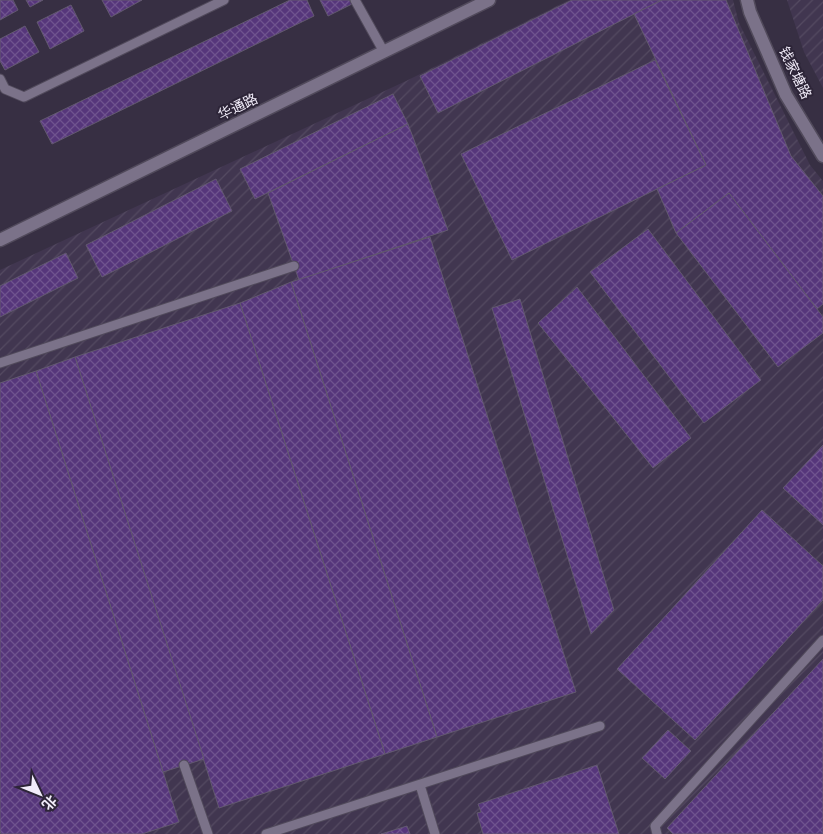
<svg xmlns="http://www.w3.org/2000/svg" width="823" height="834" font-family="Signika,'Noto Sans SC',sans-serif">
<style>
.industrial{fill:url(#industrial-furrows)}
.building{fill:url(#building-cross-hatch);stroke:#62596f}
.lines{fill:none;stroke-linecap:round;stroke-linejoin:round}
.lane-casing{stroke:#514a5b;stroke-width:11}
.street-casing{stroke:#514a5b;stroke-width:15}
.lane{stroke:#7b7289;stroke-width:9}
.street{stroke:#7b7289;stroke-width:12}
.labels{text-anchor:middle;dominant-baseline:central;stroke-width:4;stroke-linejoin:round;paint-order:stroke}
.street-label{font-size:14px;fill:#f1ecf9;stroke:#2d2538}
</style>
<defs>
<pattern id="industrial-furrows" width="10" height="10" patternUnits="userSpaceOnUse" patternTransform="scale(1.25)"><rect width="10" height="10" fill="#413650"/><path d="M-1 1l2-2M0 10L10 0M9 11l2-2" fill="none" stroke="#544a61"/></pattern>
<pattern id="building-cross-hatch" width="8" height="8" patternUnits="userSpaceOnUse" patternTransform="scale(1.25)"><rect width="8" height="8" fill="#56367b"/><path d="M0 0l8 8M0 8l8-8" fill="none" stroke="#6f538e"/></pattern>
</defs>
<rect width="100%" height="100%" fill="#372f43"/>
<!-- industrial -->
<g class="industrial">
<polygon points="569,0 733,0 739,23 810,165 823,181 823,834 0,834 0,270 406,81"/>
<polygon points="787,0 823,0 823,88 804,52"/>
</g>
<!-- building -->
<g class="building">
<polygon points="0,0 13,0 18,10 0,20"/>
<polygon points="26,0 43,0 30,7"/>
<polygon points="102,0 142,0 111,17"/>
<polygon points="290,0 307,0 314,16 52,144 40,121"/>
<polygon points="320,0 360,0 328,16"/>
<polygon points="572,0 662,0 438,113 420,76"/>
<polygon points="662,0 726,0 791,156 823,196 823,304 817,309 729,193 676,233 657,189 706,165 634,14"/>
<polygon points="71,5 84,31 50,49 37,22"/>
<polygon points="25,26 39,52 5,70 0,61 0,39"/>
<polygon points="655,60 706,165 512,260 461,154"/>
<polygon points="393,94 408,124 255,199 240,169"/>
<polygon points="408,124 448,230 299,280 268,193"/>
<polygon points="216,179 232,211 102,277 86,245"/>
<polygon points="729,193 823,317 823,333 778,367 676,233"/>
<polygon points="648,229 761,380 704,423 590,272"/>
<polygon points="430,237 576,692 437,737 291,282"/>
<polygon points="66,253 78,278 0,317 0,286"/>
<polygon points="291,282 437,737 385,754 240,303"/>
<polygon points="577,287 691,438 653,468 538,323"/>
<polygon points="520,299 614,610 591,634 492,308"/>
<polygon points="240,303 385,754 219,808 75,357"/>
<polygon points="75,357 204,759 163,772 36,371"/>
<polygon points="36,371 179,822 142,834 1,834 0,831 0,383"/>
<polygon points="823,445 823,525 783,488"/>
<polygon points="762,510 823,566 823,600 695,740 617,669"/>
<polygon points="823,659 823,834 673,834 667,828"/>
<polygon points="668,730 691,751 665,779 642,758"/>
<polygon points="597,765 619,834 483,834 477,813 481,812 478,804"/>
<polygon points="407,826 410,834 381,834"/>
</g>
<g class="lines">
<!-- lane casing -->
<g class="lane-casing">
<g id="lane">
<polyline points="355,0 384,52"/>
<polyline points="0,79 5,89 24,97 224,0"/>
<polyline points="0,363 294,266"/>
<polyline points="184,765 208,834"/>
<polyline points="420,785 435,834"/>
<polyline points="266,834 600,726"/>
<polyline points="657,834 655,826 823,640"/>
</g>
</g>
<!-- street casing -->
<g class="street-casing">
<g id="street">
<polyline points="747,0 750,12 786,95 823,156"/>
<polyline points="0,240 489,0"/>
</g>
</g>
<!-- lane -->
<use href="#lane" class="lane"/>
<!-- street -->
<use href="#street" class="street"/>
</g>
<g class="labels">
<!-- street labels -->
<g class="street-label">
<text transform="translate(795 73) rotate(64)">钱家塘路</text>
<text transform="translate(238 107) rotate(-26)">华通路</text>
</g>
</g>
<!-- north arrow -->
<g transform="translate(40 794) rotate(133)" stroke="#2d2538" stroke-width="4" paint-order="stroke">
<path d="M0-4L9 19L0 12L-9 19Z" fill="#f1ecf9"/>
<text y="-8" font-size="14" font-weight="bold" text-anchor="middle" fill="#f1ecf9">北</text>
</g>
</svg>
